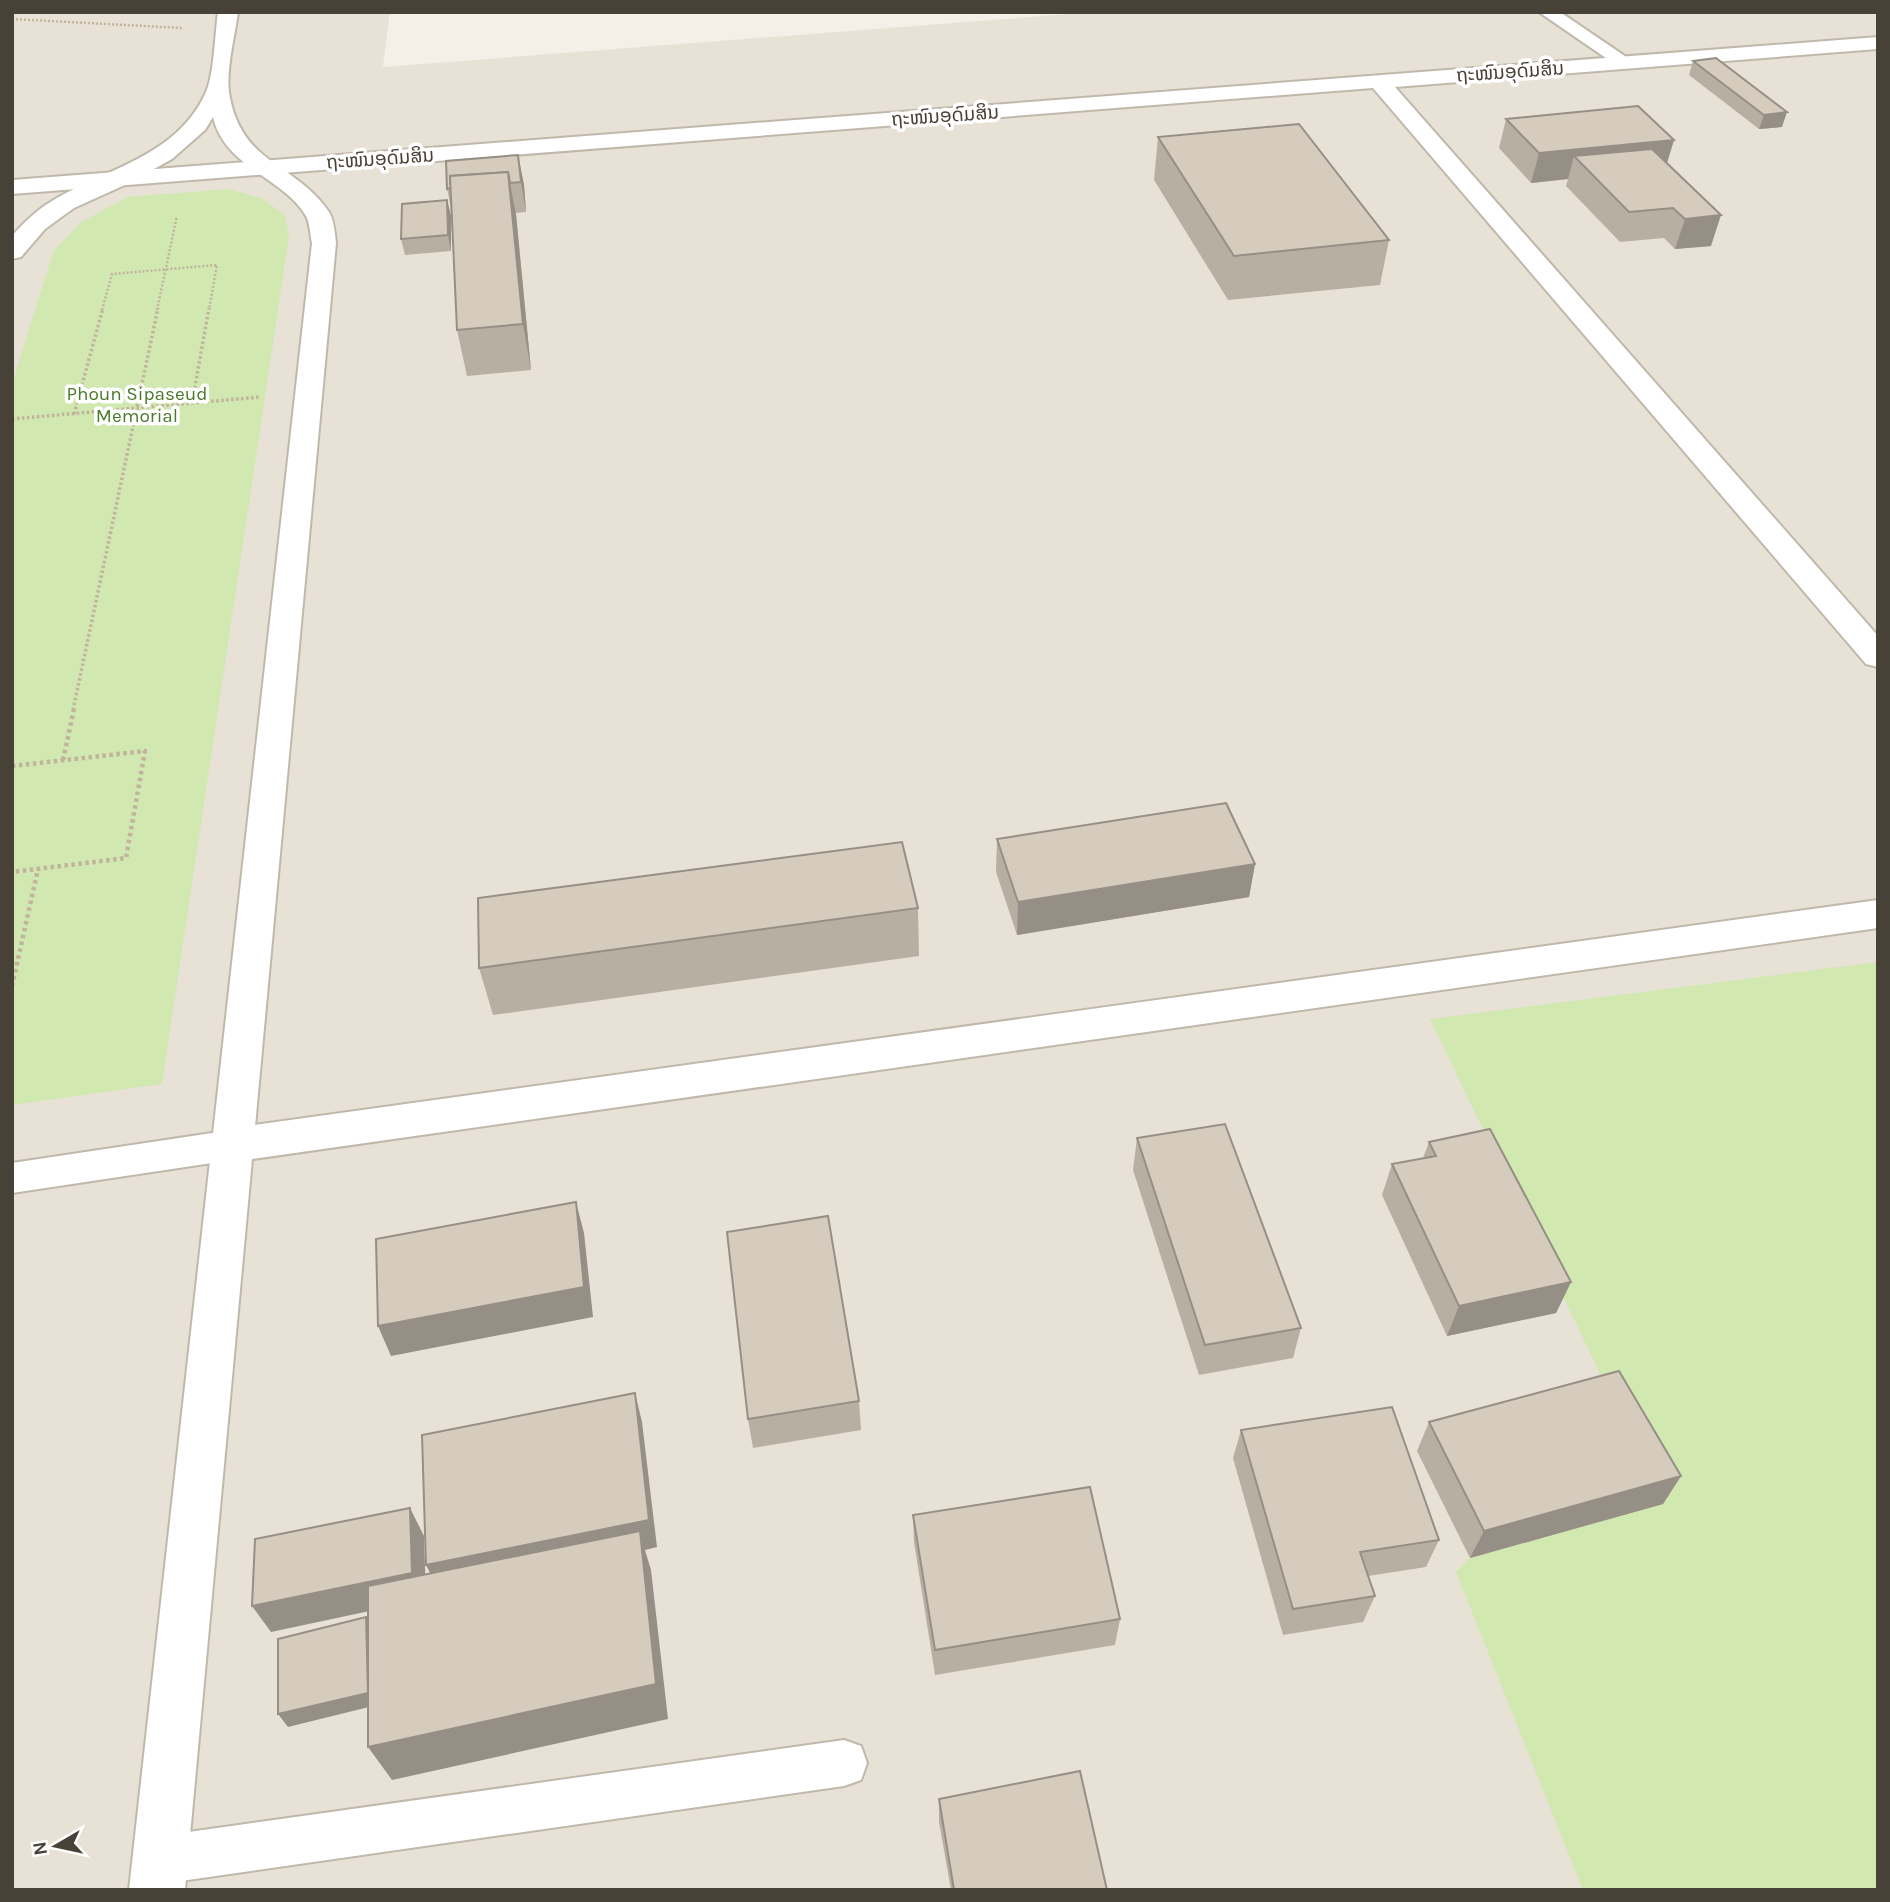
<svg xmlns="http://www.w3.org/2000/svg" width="1890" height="1902" font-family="Karla,'Noto Sans Lao',sans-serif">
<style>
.residential{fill:#e8e2d6}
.green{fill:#d1e8b1}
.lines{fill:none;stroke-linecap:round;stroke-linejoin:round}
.service-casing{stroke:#c0b8ab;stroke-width:4}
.minor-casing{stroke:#c0b8ab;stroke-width:4}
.tertiary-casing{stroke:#c0b8ab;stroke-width:4}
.path-far2{stroke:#c2b39c;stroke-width:2.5;stroke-dasharray:2 2;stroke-linecap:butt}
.path-far1{stroke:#c2b39c;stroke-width:3.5;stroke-dasharray:2.5 2.5;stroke-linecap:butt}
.path{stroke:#c2b39c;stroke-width:4.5;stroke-dasharray:3.5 3.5;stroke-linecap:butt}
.service{fill:#fff;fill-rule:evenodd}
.minor{fill:#fff;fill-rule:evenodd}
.tertiary{fill:#fff;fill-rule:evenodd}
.wall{fill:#b8afa3}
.shaded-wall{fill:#968f85}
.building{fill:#d6ccbe;stroke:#968f85;stroke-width:2}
.labels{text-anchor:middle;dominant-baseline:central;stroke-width:7;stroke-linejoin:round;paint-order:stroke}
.far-street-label{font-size:19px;fill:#484137;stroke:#fff}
.far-park-label{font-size:19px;fill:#4a7a29;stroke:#fff}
</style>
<rect width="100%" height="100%" fill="#f4f0e8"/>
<!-- residential -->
<polygon class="residential" points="12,12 390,12 383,67 1094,12 1878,12 1878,1890 12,1890"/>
<!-- green -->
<g class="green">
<polygon points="228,189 261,198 285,215 289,237 162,1084 12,1105 12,383 54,250 81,222 128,197"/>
<polygon points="1878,962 1878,1890 1583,1890 1456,1572 1470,1558 1662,1503 1430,1019"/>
</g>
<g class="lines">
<!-- service casing -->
<g class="service-casing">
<g id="service">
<polygon points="1539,12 1560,12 1635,63 1633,67 1619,67"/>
<polygon points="232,1130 245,1134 250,1145 245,1156 232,1160 12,1193 12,1163"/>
<polygon points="844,1740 861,1746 867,1763 861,1780 844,1786 160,1884 143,1877 136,1860 143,1843 160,1836"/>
</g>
</g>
<!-- minor casing -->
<g class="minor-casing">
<g id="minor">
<polygon points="1878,37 1878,49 1395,87 1878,636 1878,667 1866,664 1373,88 12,194 12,180"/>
<polygon points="1878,900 1878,928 232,1162 217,1157 211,1145 217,1133 232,1128"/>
</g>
</g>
<!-- tertiary casing -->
<g class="tertiary-casing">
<path id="tertiary" d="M218,12H238C235,35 226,70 229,92C240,165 295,162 329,212C334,220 335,233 336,243L185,1890H129L312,243C310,235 310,223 306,216C283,177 225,168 213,117L205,130L172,159L127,184L74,208L45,229L21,257L12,259V236C25,221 39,208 57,198C111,167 178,155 206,92C214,75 215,33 218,12Z"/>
</g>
<!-- path-far2 -->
<g class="path-far2">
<polyline points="12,19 182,28"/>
<polyline points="102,310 112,274 217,265 209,310"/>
<polyline points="157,310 177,216"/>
</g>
<!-- path-far1 -->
<g class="path-far1">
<polyline points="192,403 209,308"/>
<polyline points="74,414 103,308"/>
<polyline points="12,419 260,397"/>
<polyline points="73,710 158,308"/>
</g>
<!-- path -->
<g class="path">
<polyline points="63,760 74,709"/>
<polyline points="12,766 145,751 126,858 12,872"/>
<polyline points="12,986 38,869"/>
</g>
<!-- service -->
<use href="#service" class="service"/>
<!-- minor -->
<use href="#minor" class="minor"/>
<!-- tertiary -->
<use href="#tertiary" class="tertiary"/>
</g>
<!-- wall -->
<g class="wall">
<polygon points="1693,61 1782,127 1759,129 1689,75"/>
<polygon points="1506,119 1674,140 1667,163 1711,246 1675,249 1664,238 1620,242 1566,186 1568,179 1531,183 1499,148"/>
<polygon points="1158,137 1389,240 1380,285 1228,300 1154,180"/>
<polygon points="518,155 524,185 526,212 516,213 531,370 467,376 457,330 452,213 447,189"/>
<polygon points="451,215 451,251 405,255 401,239"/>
<polygon points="997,839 1255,864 1249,897 1017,935 996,872"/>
<polygon points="918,908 919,956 493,1015 479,968"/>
<polygon points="1137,1138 1301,1328 1293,1358 1199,1375 1133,1170"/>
<polygon points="1429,1142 1571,1282 1556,1313 1447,1336 1382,1195 1392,1164 1423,1158"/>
<polygon points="859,1401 861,1430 753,1448 748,1419"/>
<polygon points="1429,1422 1681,1476 1663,1504 1470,1558 1417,1451"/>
<polygon points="1241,1430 1439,1540 1426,1567 1368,1576 1375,1596 1363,1622 1283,1635 1233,1458"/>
<polygon points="913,1515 1120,1619 1115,1645 935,1675 914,1542"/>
<polygon points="939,1799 1107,1890 951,1890 939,1822"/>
</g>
<!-- shaded-wall -->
<g class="shaded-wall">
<polygon points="1787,112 1782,127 1759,129 1764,115"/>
<polygon points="1674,140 1665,169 1574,156 1568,179 1531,183 1539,153"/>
<polygon points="518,155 524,185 526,212 521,182"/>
<polygon points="508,172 516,215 531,370 523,324"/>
<polygon points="447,200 451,215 451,251 448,235"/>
<polygon points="1721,215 1711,246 1675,249 1685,219"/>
<polygon points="1255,864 1249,897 1017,935 1018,902"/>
<polygon points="576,1202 584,1233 593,1317 391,1356 378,1326"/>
<polygon points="1571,1282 1556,1313 1447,1336 1459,1306"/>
<polygon points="635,1393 642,1422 657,1547 645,1550 651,1570 668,1719 392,1780 368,1747 440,1592 426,1565"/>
<polygon points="1681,1476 1663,1504 1470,1558 1484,1531"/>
<polygon points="410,1508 424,1536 426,1599 271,1632 252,1606"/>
<polygon points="366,1617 374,1630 377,1705 288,1727 278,1714"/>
</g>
<!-- building -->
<g class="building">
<polygon points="1716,58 1787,112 1764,115 1693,61"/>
<polygon points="1638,106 1674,140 1539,153 1506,119"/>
<polygon points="1299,124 1389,240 1234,256 1158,137"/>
<polygon points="1652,149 1721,215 1685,219 1673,208 1629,212 1574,156"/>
<polygon points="518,155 521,182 510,183 508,172 450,176 451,188 447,189 446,161"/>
<polygon points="508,172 523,324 457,330 450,176"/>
<polygon points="447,200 448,235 401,239 402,204"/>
<polygon points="1226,803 1255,864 1018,902 997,839"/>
<polygon points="902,842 918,908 479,968 478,898"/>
<polygon points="1225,1124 1301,1328 1205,1345 1137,1138"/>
<polygon points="1490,1129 1571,1282 1459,1306 1392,1164 1436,1156 1429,1142"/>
<polygon points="576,1202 584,1287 378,1326 376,1239"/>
<polygon points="828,1216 859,1401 748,1419 727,1232"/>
<polygon points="1619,1371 1681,1476 1484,1531 1429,1422"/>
<polygon points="635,1393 649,1520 426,1565 422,1435"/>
<polygon points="1392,1407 1439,1540 1360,1552 1375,1596 1293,1609 1241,1430"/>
<polygon points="1090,1487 1120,1619 935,1650 913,1515"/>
<polygon points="410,1508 412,1573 252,1606 255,1539"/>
<polygon points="640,1531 656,1684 368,1747 368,1586"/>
<polygon points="366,1617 368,1693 278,1714 278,1639"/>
<polygon points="1080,1771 1107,1890 954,1890 939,1799"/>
</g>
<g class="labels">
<!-- far-street labels -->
<g class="far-street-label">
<text transform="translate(1510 72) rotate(-4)">ຖະໜົນອຸດົມສິນ</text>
<text transform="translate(945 116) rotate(-4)">ຖະໜົນອຸດົມສິນ</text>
<text transform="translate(380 159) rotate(-4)">ຖະໜົນອຸດົມສິນ</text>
</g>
<!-- far-park labels -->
<g class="far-park-label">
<text x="137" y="394">Phoun Sipaseud<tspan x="137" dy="22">Memorial</tspan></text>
</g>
</g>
<!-- border -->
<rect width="1890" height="1902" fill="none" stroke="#484137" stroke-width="28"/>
<!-- north arrow -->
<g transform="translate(56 1846) rotate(261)" stroke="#ffffff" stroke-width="5" paint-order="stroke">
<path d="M0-5L12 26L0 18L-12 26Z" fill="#484137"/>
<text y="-10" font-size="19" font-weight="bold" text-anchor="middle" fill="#484137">N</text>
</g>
</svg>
